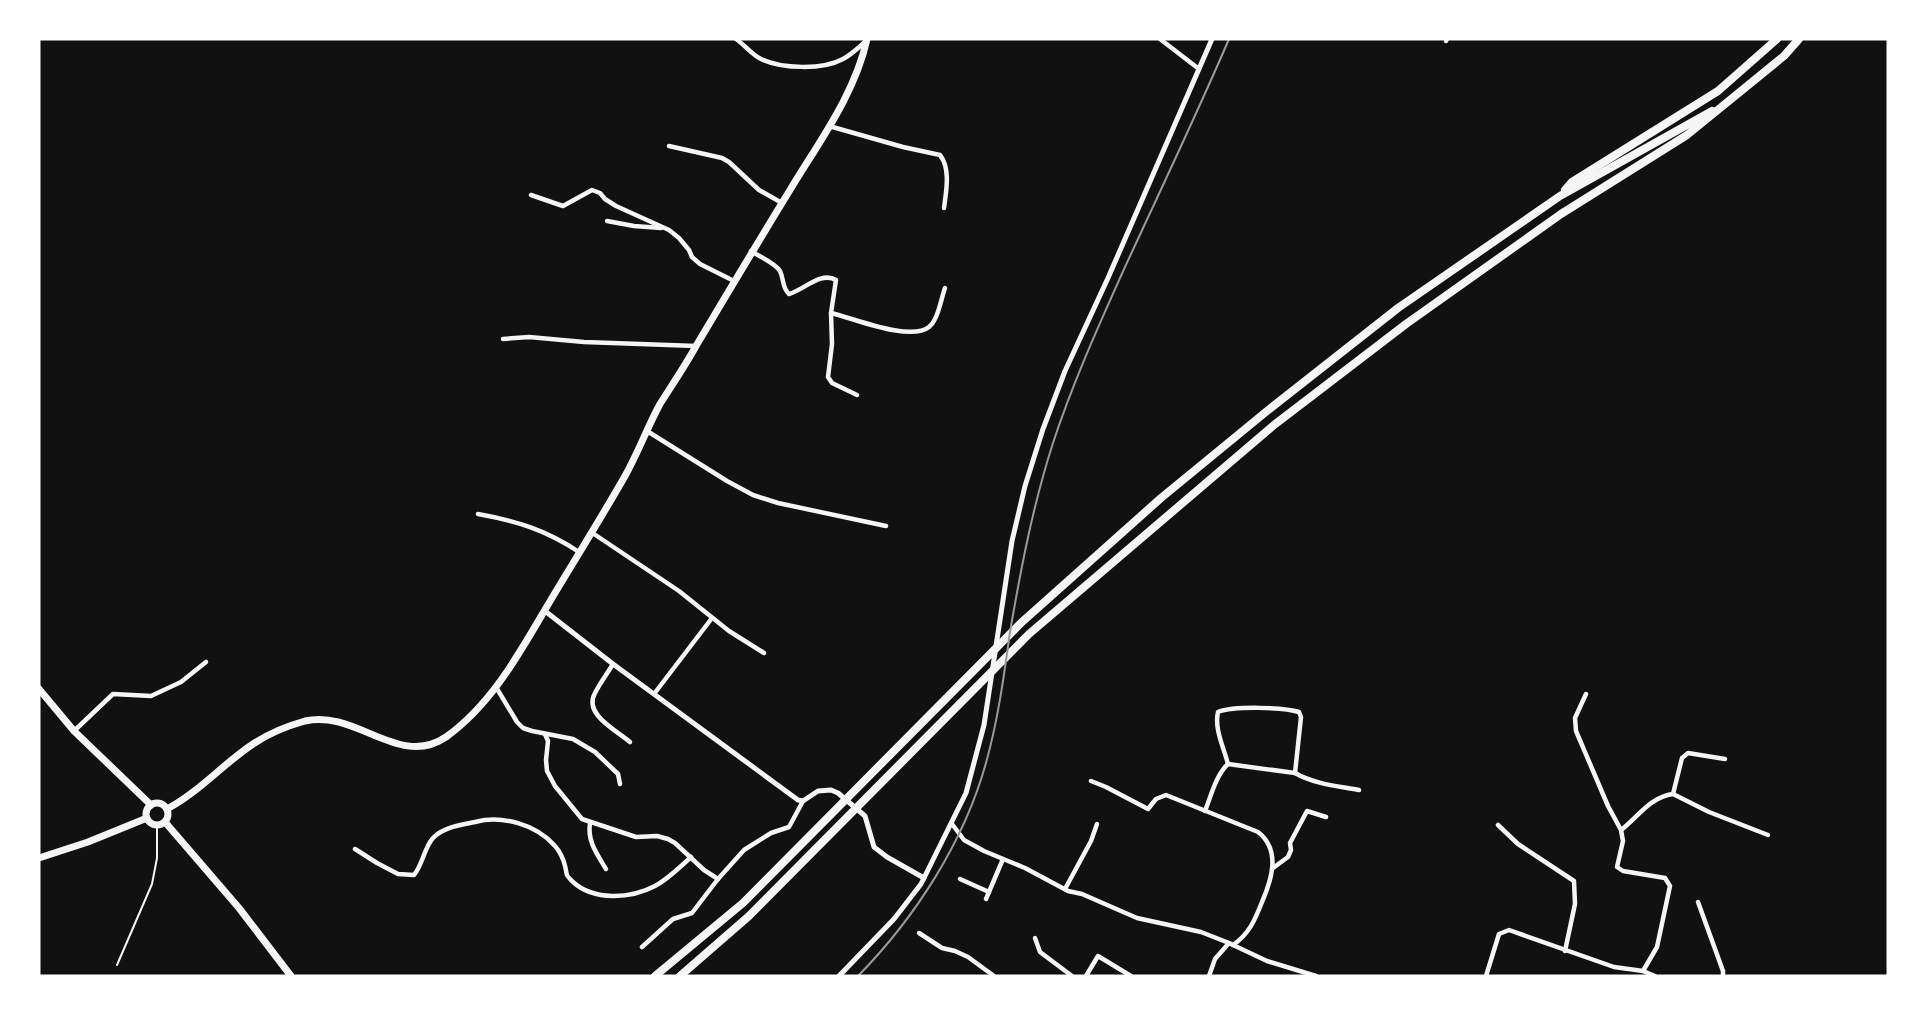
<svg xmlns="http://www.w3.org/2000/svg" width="1927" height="1015" font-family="Signika,sans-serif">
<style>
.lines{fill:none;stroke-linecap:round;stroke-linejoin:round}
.service{stroke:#f5f5f5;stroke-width:2}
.minor{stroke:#f5f5f5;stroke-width:4.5}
.tertiary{stroke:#f5f5f5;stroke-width:5}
.primary{stroke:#f5f5f5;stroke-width:7}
.trunk{stroke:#f5f5f5;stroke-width:7}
.motorway{stroke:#f5f5f5;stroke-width:8}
.rail{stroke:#9a9a9a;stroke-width:2}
</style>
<rect width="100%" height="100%" fill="#111"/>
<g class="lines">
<!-- service -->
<polyline class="service" points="117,965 152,884 157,858 157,825"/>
<!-- minor -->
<g class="minor">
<path d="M736,39C745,45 751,54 761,59C782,69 823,70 843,59C851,55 858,48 865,42"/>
<polyline points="1160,39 1199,69"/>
<polyline points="1446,41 1447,39"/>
<path d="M829,126L903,147L940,155C951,169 946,192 944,208"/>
<polyline points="669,146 722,158 729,162 759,190 782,203"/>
<polyline points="531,195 563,206 592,190 600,193 605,199 616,206 669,230 679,238 689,250 692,257 700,264 734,281"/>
<polyline points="607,221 634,226 661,228"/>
<path d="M751,251C760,257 775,263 780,271C784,279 782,288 789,294C804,290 821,271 836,280L831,313L832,344L828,377L832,383L857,395"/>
<path d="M831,313C853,318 910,342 929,327C938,320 941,299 945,288"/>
<polyline points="503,339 529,337 584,342 696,346"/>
<polyline points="647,431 727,481 753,495 778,503 886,526"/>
<path d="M478,514C517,521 546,530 579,552"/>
<polyline points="591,532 679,591 729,631 764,653"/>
<path d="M613,664C607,674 600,683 595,693C583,714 616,730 630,742"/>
<polyline points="496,687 517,722 523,728 532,731 573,739 595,752 618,774 620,784"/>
<polyline points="654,694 712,618"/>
<polyline points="1586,694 1575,718 1576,731 1608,806 1621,830 1623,841 1617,867 1623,871 1665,878 1670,886 1657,947 1643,971"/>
<polyline points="74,731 113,694 151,696 181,682 206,662"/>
<polyline points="545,734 548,741 546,760 547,771 555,786 582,819 636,837 657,836 668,839 675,843 704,870 718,879"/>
<path d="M1228,764C1224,748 1214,729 1218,712C1233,706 1284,707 1299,712L1301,717L1295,773"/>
<path d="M1091,781L1106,787L1148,809L1156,799L1166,795L1258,832C1281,850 1272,879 1262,902C1255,920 1249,934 1233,945L1229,943L1215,959L1209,976"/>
<polyline points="1673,794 1682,758 1688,753 1725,759"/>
<path d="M1205,811C1211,796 1216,775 1228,764L1295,773C1314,784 1338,786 1359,790"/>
<path d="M590,823C587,841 597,854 606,869"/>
<polyline points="952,824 964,840 984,851 1025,868 1068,891 1082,894 1137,918 1201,932 1229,943"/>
<polyline points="1498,825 1518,844 1574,881 1575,904 1565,951"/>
<path d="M1621,830C1638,817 1650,797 1673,794L1709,812L1768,835"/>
<path d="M355,849L377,863L398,874L414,875C423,864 424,848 433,838C443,827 461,825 475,822C502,815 536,824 555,846C559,850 564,860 565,866C566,869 566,872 567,875C567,876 572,881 573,882C594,901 630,899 655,886C668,879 680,867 691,857"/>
<polyline points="1273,868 1288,857 1291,850 1290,843 1307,811 1326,817"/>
<polyline points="960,879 989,892"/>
<polyline points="1065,889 1091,841 1097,824"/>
<polyline points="986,899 1003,859"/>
<polyline points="1698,902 1723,971 1723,976"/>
<polyline points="919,933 942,948 955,951 968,957 994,976"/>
<polyline points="1035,938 1040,952 1072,976"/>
<polyline points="1233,945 1267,961 1316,976"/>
<polyline points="642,947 673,919 692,913 718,879 744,850 771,833 789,827 803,801"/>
<polyline points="1086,976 1098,956 1131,976"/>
<polyline points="1486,976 1499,934 1509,930 1614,967 1643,971 1655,976"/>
</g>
<!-- tertiary -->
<g class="tertiary">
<polyline points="545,611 613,664 798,800 803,801 818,791 831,790 838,793 865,816 874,847 887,857 924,878"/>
<polyline points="839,976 894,919 921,884 966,793 984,725 1012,541 1025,486 1043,429 1065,371 1108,278 1212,39"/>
</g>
<!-- primary -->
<g class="primary">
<path d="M167,809C199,792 223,764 253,744C268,734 287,726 305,721C356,709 399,769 446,737C491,705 519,654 546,608C572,564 600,520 625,476C638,453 647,428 660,404C672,385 685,366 696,346C727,294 758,242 790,190C819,142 855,94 867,39"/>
<polyline points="39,858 88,842 147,818"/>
</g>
<!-- trunk -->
<g class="trunk">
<polyline points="39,689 74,731 151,805"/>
<circle cx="157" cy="814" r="11"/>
<polyline points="165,822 239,908 291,976"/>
</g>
<!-- motorway -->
<g class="motorway">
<polyline points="1565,190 1572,182 1718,91 1777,39"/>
<polyline points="655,976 743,903 1022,622 1161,498 1267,411 1398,308 1560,196 1712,111"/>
<polyline points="680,976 749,916 1029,634 1274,425 1406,324 1561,214 1687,135 1784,56 1799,39"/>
</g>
<!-- rail -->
<path class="rail" d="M858,976C915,918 964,842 986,763C998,720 1004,676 1010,632C1021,568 1033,505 1053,443C1073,382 1099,325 1125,267C1160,191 1196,116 1229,39"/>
</g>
<!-- border -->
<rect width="1927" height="1015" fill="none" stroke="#ffffff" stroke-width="81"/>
</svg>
